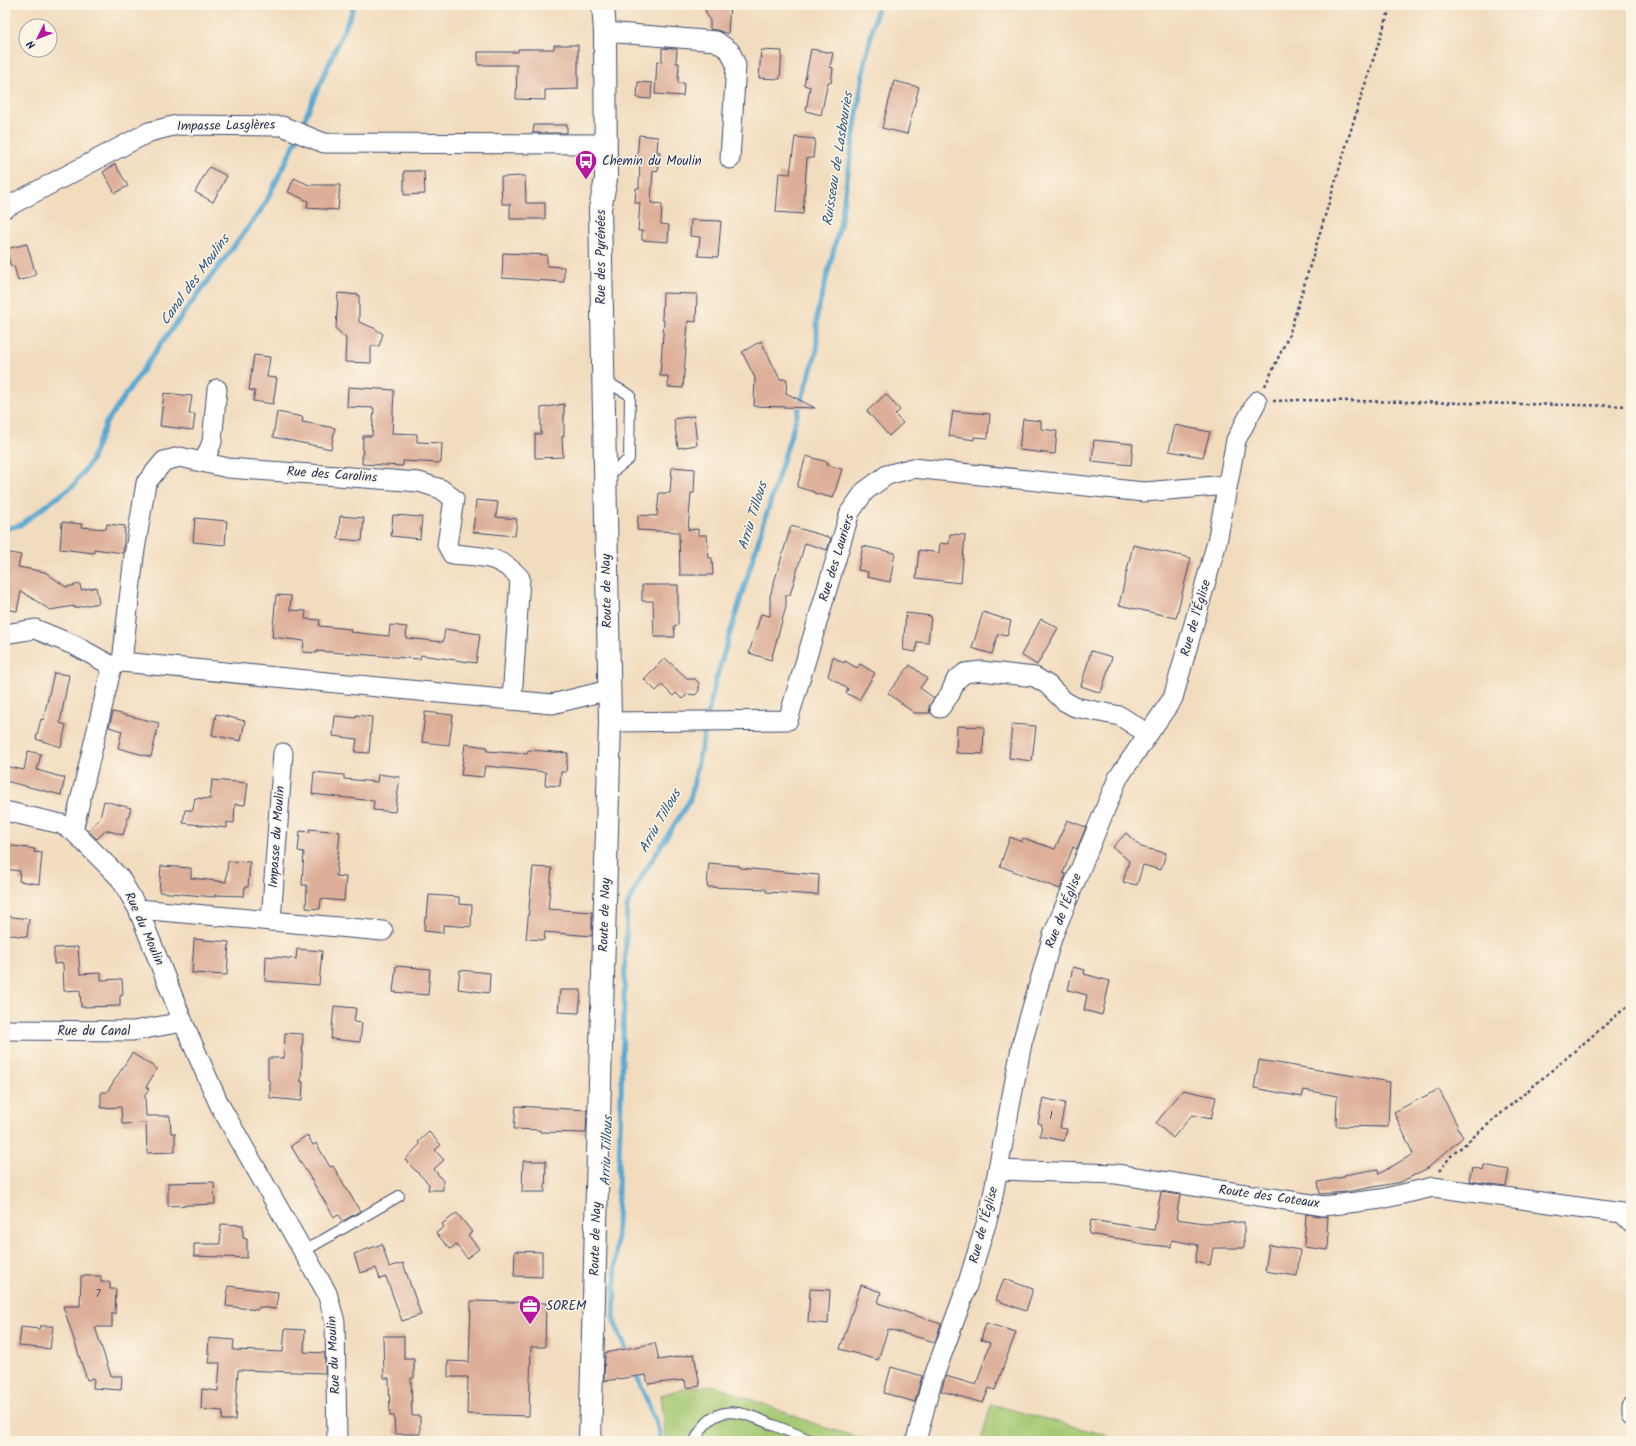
<svg xmlns="http://www.w3.org/2000/svg" width="1636" height="1446" font-family="Kalam,sans-serif">
<style>
.green{fill:#a4c871;stroke:#607c68}
.lines{fill:none;stroke-linecap:round;stroke-linejoin:round}
.stream{stroke:#58a8d2;stroke-width:5}
.building{fill:#ddae98}
.service-casing{stroke:#3b496c;stroke-width:12}
.minor-casing{stroke:#3b496c;stroke-width:21}
.secondary-casing{stroke:#3b496c;stroke-width:24}
.path{stroke:#3b496c;stroke-width:2.5;stroke-dasharray:3 3;stroke-linecap:butt}
.service{stroke:#fff;stroke-width:10}
.minor{stroke:#fff;stroke-width:19}
.secondary{stroke:#fff;stroke-width:22}
.labels{text-anchor:middle;dominant-baseline:central;stroke-width:3;stroke-linejoin:round;paint-order:stroke}
.number-label{font-size:11px;fill:#4c4f6c}
.street-label{font-size:13px;fill:#1b2f5e;stroke:#fcf5e5}
.poi-label{font-size:13px;fill:#1b2f5e;stroke:#fcf5e5;text-anchor:start}
.water-label{font-size:14px;font-style:italic;fill:#305987;stroke:#fcf5e5}
</style>
<rect width="100%" height="100%" fill="#fcf5e5"/>
<filter id="ink" filterUnits="userSpaceOnUse"><feTurbulence type="fractalNoise" baseFrequency=".025" numOctaves="2"/><feDisplacementMap in="SourceGraphic" scale="8" xChannelSelector="R" yChannelSelector="G"/><feConvolveMatrix kernelMatrix="1 2 1 2 8 2 1 2 1" color-interpolation-filters="sRGB"/></filter>
<filter id="wash" filterUnits="userSpaceOnUse"><feTurbulence type="fractalNoise" baseFrequency=".012" numOctaves="4" result="noise"/><feDisplacementMap in="SourceGraphic" scale="16" xChannelSelector="R" yChannelSelector="G"/><feGaussianBlur stdDeviation="0.9" result="paint"/><feColorMatrix in="noise" values="0 0 0 0 0 0 0 0 0 0 0 0 0 0 0 0 0 1.4 0 .05"/><feComposite in="paint" operator="in"/></filter>
<g filter="url(#wash)">
<rect width="100%" height="100%" fill="#f2dcbe"/>
<!-- green -->
<g class="green">
<polygon points="713,1385 826,1428 872,1441 666,1441 661,1395 686,1388"/>
<polygon points="991,1404 1127,1441 981,1441"/>
</g>
<g class="lines">
<!-- stream -->
<g class="stream">
<polyline points="300,129 355,5"/>
<polyline points="5,529 20,525 74,485 91,461 106,423 160,345 264,206 298,137"/>
<polyline points="707,718 715,682 817,350 817,315 840,225 865,62 878,5"/>
<polyline points="626,1349 614,1321 627,906 640,879 690,800 706,726"/>
<polyline points="637,1376 660,1433 659,1441"/>
</g>
</g>
<g id="blocks">
<!-- building -->
<g class="building">
<polygon points="703,5 730,5 728,34 717,30 710,29 710,21"/>
<polygon points="554,45 578,45 578,89 545,90 545,100 516,99 517,65 478,65 478,52 518,52 518,49 554,49"/>
<polygon points="662,48 677,49 676,63 679,63 678,83 684,83 683,96 655,94 657,61 662,62"/>
<polygon points="811,49 833,53 830,67 833,68 831,83 828,82 821,115 806,111 810,87 804,85"/>
<polygon points="761,50 782,51 780,79 759,78"/>
<polygon points="894,81 919,87 907,134 882,128"/>
<polygon points="638,82 652,83 651,99 637,98"/>
<polygon points="534,125 567,125 567,133 533,133"/>
<polygon points="639,135 658,137 657,152 660,152 658,171 653,170 651,203 662,204 661,224 669,225 668,242 642,240 642,231 638,231 640,203 635,203 636,188 639,188 640,158 637,158"/>
<polygon points="795,137 815,139 813,158 807,158 803,214 776,212 779,173 790,174"/>
<polygon points="115,164 128,186 115,193 103,172"/>
<polygon points="209,167 227,176 213,202 195,192"/>
<polygon points="404,171 424,171 425,194 404,195"/>
<polygon points="525,176 526,203 545,203 545,219 510,219 510,204 502,204 501,177"/>
<polygon points="294,178 309,185 340,185 338,210 307,208 308,201 288,192"/>
<polygon points="691,220 721,221 718,257 698,256 700,237 690,236"/>
<polygon points="27,244 36,275 18,281 14,266 11,267 6,249"/>
<polygon points="503,253 547,255 547,266 564,267 564,282 502,278"/>
<polygon points="338,293 359,295 359,322 374,328 383,334 379,346 371,346 371,363 345,362 346,338 336,329"/>
<polygon points="663,293 697,294 696,322 688,321 683,388 668,387 668,376 660,376 664,320 662,320"/>
<polygon points="761,341 780,379 787,379 786,393 815,408 754,406 755,378 742,352"/>
<polygon points="254,355 270,357 267,377 277,378 273,404 253,401 255,391 249,390"/>
<polygon points="348,387 394,390 392,433 417,434 417,442 442,443 441,463 403,461 403,466 362,464 363,436 372,436 374,408 347,407"/>
<polygon points="164,393 192,396 189,414 195,414 193,430 160,426"/>
<polygon points="886,394 900,410 895,415 903,423 889,436 867,411"/>
<polygon points="564,404 564,436 562,436 563,457 535,458 535,434 541,434 541,408"/>
<polygon points="953,411 990,414 988,438 974,437 974,440 949,436"/>
<polygon points="277,412 303,417 302,422 335,428 331,449 273,437"/>
<polygon points="694,416 697,445 678,448 674,419"/>
<polygon points="1023,419 1041,421 1041,429 1057,431 1055,454 1019,450"/>
<polygon points="1175,425 1210,432 1203,457 1169,451"/>
<polygon points="1094,440 1133,444 1131,465 1092,461"/>
<polygon points="806,456 828,462 827,465 842,469 833,498 814,493 814,492 797,487"/>
<polygon points="672,467 695,469 694,493 691,493 688,530 698,529 698,535 707,535 709,558 712,558 713,575 680,575 679,532 637,530 638,515 657,516 659,493 670,493"/>
<polygon points="476,500 498,502 496,517 517,519 515,536 473,532"/>
<polygon points="393,515 422,517 420,539 391,536"/>
<polygon points="340,516 364,518 362,541 338,539"/>
<polygon points="195,518 227,521 225,545 193,542"/>
<polygon points="62,522 82,524 81,527 106,529 107,524 125,526 123,553 94,549 94,553 60,549"/>
<polygon points="791,526 831,538 827,550 805,543 790,595 786,595 786,607 771,660 749,653 761,614 770,616 770,596"/>
<polygon points="950,534 965,535 961,583 916,578 919,550 939,553 940,543 949,544"/>
<polygon points="1133,545 1191,558 1176,618 1119,605"/>
<polygon points="863,546 895,553 890,582 867,577 868,572 858,570"/>
<polygon points="5,552 21,555 18,567 45,572 66,587 80,584 81,590 96,587 99,603 74,608 74,606 50,610 21,591 17,611 5,609"/>
<polygon points="642,585 678,585 678,625 674,626 675,637 654,637 653,601 642,601"/>
<polygon points="276,595 291,596 290,610 306,611 305,619 320,620 319,626 351,629 350,632 389,636 390,625 407,627 406,638 443,642 445,629 480,634 476,663 421,655 420,659 317,651 317,653 303,652 304,641 272,637"/>
<polygon points="983,612 1011,621 1007,636 998,634 992,654 972,648"/>
<polygon points="906,613 931,616 928,643 917,642 916,652 903,650"/>
<polygon points="1041,619 1058,628 1037,665 1021,655"/>
<polygon points="1091,651 1112,657 1101,693 1081,686"/>
<polygon points="833,657 844,663 845,661 857,668 860,664 875,673 859,700 846,693 848,689 828,676"/>
<polygon points="665,658 688,679 695,679 699,683 699,691 695,695 688,694 682,699 676,693 673,696 662,685 656,691 644,679"/>
<polygon points="910,665 927,678 920,688 934,698 929,707 930,713 914,713 888,693"/>
<polygon points="54,673 69,675 60,723 66,725 61,747 36,739 41,719 43,720"/>
<polygon points="113,712 159,723 151,757 118,748 122,731 109,727"/>
<polygon points="425,712 453,715 449,745 422,742"/>
<polygon points="216,714 245,721 241,741 212,735"/>
<polygon points="356,715 372,717 369,753 355,752 357,739 333,736 335,716 356,718"/>
<polygon points="1012,724 1036,726 1032,761 1009,758"/>
<polygon points="957,726 984,727 983,754 956,753"/>
<polygon points="465,744 487,747 487,751 527,754 528,750 568,753 566,772 561,772 560,786 545,785 546,772 485,766 483,777 461,775"/>
<polygon points="28,751 41,754 37,770 65,778 61,795 5,781 5,766 24,770"/>
<polygon points="314,772 344,775 344,779 377,782 378,774 400,777 395,812 373,810 374,801 312,794"/>
<polygon points="212,780 248,783 245,805 235,804 234,823 227,822 227,828 183,823 185,810 193,810 195,798 210,799"/>
<polygon points="104,801 131,808 123,835 106,830 97,839 88,831 100,818"/>
<polygon points="1067,820 1086,827 1077,849 1073,847 1063,873 1066,874 1060,889 1000,866 1010,837 1022,842 1023,838 1055,849"/>
<polygon points="309,829 340,832 336,876 346,877 344,901 321,899 320,909 306,908 307,885 302,885 304,852 298,851 300,831 310,832"/>
<polygon points="1126,833 1141,847 1166,853 1161,870 1143,865 1137,885 1123,882 1129,861 1113,847"/>
<polygon points="5,845 35,849 34,852 42,853 39,884 19,881 20,871 5,869"/>
<polygon points="228,861 250,862 248,887 245,887 244,896 215,895 215,897 159,892 161,866 191,868 191,878 226,882"/>
<polygon points="709,863 740,866 740,868 819,875 818,895 766,892 766,889 707,887"/>
<polygon points="533,867 552,868 548,909 592,912 592,936 545,932 544,940 526,939"/>
<polygon points="429,895 459,897 459,904 472,905 471,927 443,925 443,933 424,931 425,917 427,917"/>
<polygon points="5,916 29,919 27,937 5,934"/>
<polygon points="194,939 229,942 227,975 192,973"/>
<polygon points="78,947 80,974 101,973 101,980 122,979 123,995 120,996 120,1006 81,1007 80,990 64,991 63,963 54,964 54,948"/>
<polygon points="297,949 322,951 319,985 265,981 266,956 296,959"/>
<polygon points="396,966 430,969 428,995 393,992"/>
<polygon points="1073,967 1085,970 1084,974 1110,981 1102,1015 1084,1010 1087,995 1068,990"/>
<polygon points="460,970 490,973 489,993 458,989"/>
<polygon points="560,990 581,990 579,1013 558,1012"/>
<polygon points="334,1006 356,1008 354,1022 362,1023 360,1042 331,1039"/>
<polygon points="285,1033 303,1034 301,1082 303,1082 302,1101 270,1098 270,1081 268,1080 268,1058 284,1058"/>
<polygon points="132,1053 157,1069 146,1087 149,1089 145,1095 146,1116 170,1116 171,1133 175,1133 175,1152 147,1153 146,1123 122,1124 121,1107 101,1108 101,1092 107,1092"/>
<polygon points="1259,1060 1390,1082 1388,1127 1336,1126 1337,1096 1304,1090 1302,1097 1254,1088"/>
<polygon points="1439,1089 1463,1137 1428,1168 1401,1182 1346,1192 1320,1194 1318,1182 1344,1177 1344,1175 1378,1169 1379,1174 1413,1154 1394,1112"/>
<polygon points="1183,1090 1216,1097 1211,1119 1192,1115 1173,1138 1156,1123"/>
<polygon points="1043,1098 1065,1103 1060,1128 1067,1129 1064,1141 1040,1136 1042,1124 1038,1123"/>
<polygon points="516,1106 587,1110 586,1133 540,1132 540,1130 514,1129"/>
<polygon points="429,1132 441,1145 435,1150 444,1160 434,1169 443,1181 443,1190 428,1190 429,1184 405,1160 420,1144 418,1142"/>
<polygon points="307,1135 313,1145 316,1143 330,1167 333,1166 360,1211 343,1221 339,1215 334,1217 291,1146"/>
<polygon points="523,1161 546,1161 545,1192 522,1192"/>
<polygon points="1484,1165 1509,1170 1506,1186 1469,1181 1472,1167 1483,1170"/>
<polygon points="214,1182 215,1204 168,1206 168,1183"/>
<polygon points="1161,1192 1180,1195 1176,1219 1204,1223 1244,1222 1244,1248 1213,1248 1210,1265 1195,1262 1198,1245 1172,1240 1171,1247 1133,1243 1133,1241 1089,1234 1091,1220 1154,1230"/>
<polygon points="457,1213 472,1232 468,1235 479,1249 467,1258 456,1245 450,1249 436,1233 444,1227 442,1224"/>
<polygon points="1306,1214 1328,1217 1327,1232 1329,1232 1328,1250 1304,1247"/>
<polygon points="221,1224 243,1225 243,1238 247,1239 247,1258 194,1256 194,1244 220,1244"/>
<polygon points="382,1244 389,1267 403,1263 421,1315 402,1321 386,1277 380,1279 376,1268 360,1273 354,1254"/>
<polygon points="1269,1245 1300,1250 1297,1276 1265,1271"/>
<polygon points="515,1251 542,1252 542,1277 514,1276"/>
<polygon points="81,1276 101,1276 101,1281 110,1282 110,1289 116,1289 115,1314 112,1313 112,1327 95,1327 111,1376 122,1376 121,1390 93,1388 94,1378 87,1380 63,1306 80,1306"/>
<polygon points="1004,1279 1033,1289 1026,1311 996,1300"/>
<polygon points="861,1285 881,1292 878,1303 941,1324 935,1342 888,1329 878,1360 840,1349"/>
<polygon points="228,1286 278,1292 276,1309 259,1307 258,1310 226,1306"/>
<polygon points="810,1289 830,1290 828,1324 808,1322"/>
<polygon points="471,1301 546,1303 545,1347 531,1347 529,1416 467,1414 468,1377 448,1377 448,1361 469,1362"/>
<polygon points="986,1323 1016,1332 995,1390 989,1388 983,1403 941,1391 946,1376 976,1385 990,1343 981,1340"/>
<polygon points="40,1326 53,1326 50,1349 19,1346 21,1327 39,1329"/>
<polygon points="285,1329 305,1330 304,1352 325,1353 325,1373 238,1370 235,1420 222,1420 223,1411 201,1409 202,1389 218,1391 220,1363 209,1363 210,1354 208,1354 209,1338 234,1340 233,1350 283,1352"/>
<polygon points="383,1336 404,1336 404,1359 414,1359 414,1378 411,1378 412,1416 420,1416 420,1434 395,1434 394,1416 390,1416 389,1378 384,1378"/>
<polygon points="655,1343 659,1360 694,1354 700,1386 686,1388 685,1380 648,1384 646,1375 604,1381 605,1353"/>
<polygon points="891,1367 922,1376 915,1402 884,1393"/>
</g>
</g>
</g>
<g filter="url(#ink)">
<use href="#blocks" fill-opacity="0" stroke="#3b496c" stroke-width="1"/>
<g class="lines">
<!-- service casing -->
<g class="service-casing">
<g id="service">
<polyline points="603,380 630,395 629,459 606,477"/>
<polyline points="304,1251 399,1196"/>
<path d="M695,1441C714,1400 740,1411 773,1425C786,1430 799,1435 811,1441"/>
</g>
</g>
<!-- minor casing -->
<g class="minor-casing">
<g id="minor">
<polyline points="605,32 716,41 730,51 736,65 730,159"/>
<polyline points="5,208 149,132 177,125 282,126 324,143 606,144"/>
<polyline points="204,462 212,442 217,389"/>
<polyline points="5,634 35,629 76,646 112,666 73,831 120,878 138,909 183,1022 219,1104 327,1293 335,1322 337,1441"/>
<path d="M122,662L134,556L146,483L164,461L180,457L228,468L419,482L441,489L454,499L447,545L452,554C482,557 498,554 520,578L512,700"/>
<polyline points="112,666 122,662 552,704 609,690"/>
<polyline points="940,708 950,694 956,680 965,673 981,671 1035,677 1048,685 1064,701 1075,707 1120,716 1148,734"/>
<polyline points="610,722 788,720 850,512 865,491 887,475 913,468 1144,492 1227,485"/>
<polyline points="5,811 61,824 73,831"/>
<polyline points="138,909 383,931"/>
<polyline points="271,921 283,753"/>
<polyline points="5,1030 133,1031 183,1022"/>
<polyline points="998,1170 1116,1174 1324,1206 1381,1199 1433,1187 1622,1213 1631,1222"/>
<polyline points="1631,1407 1631,1414"/>
<polyline points="916,1441 931,1384 966,1289 990,1211 1022,1043 1053,935 1118,778 1173,698 1217,542 1236,440 1257,401"/>
</g>
</g>
<!-- secondary casing -->
<g class="secondary-casing">
<polyline id="secondary" points="590,1441 610,722 600,209 606,179 605,32 603,5"/>
</g>
<!-- path -->
<g class="path">
<polyline points="1265,386 1289,335 1360,100 1391,5"/>
<polyline points="1273,401 1298,400 1631,406"/>
<polyline points="1439,1171 1451,1156 1631,1003"/>
</g>
<!-- service -->
<use href="#service" class="service"/>
<!-- minor -->
<use href="#minor" class="minor"/>
<!-- secondary -->
<use href="#secondary" class="secondary"/>
</g>
</g>
<!-- icons -->
<defs>
<g id="bus-pin" transform="scale(1.15)"><path d="M0 17L-7.5 6A9.5 9.5 0 1 1 7.5 6Z" fill="#b5179e" stroke="#fcf5e5"/><path d="M-5-6H5V4H4V6H2V4H-2V6H-4V4H-5ZM-3.5-4V0h7V-4ZM-3.5 1.2v1.5H-2V1.2ZM2 1.2v1.5H3.5V1.2Z" fill="#fff"/></g>
<g id="office-pin" transform="scale(1.15)"><path d="M0 17L-7.5 6A9.5 9.5 0 1 1 7.5 6Z" fill="#b5179e" stroke="#fcf5e5"/><path d="M-6-3h4V-5.5h4V-3h4V5H-6ZM-1-4.5V-3h2v-1.5ZM-6 0V1H6V0Z" fill="#fff"/></g>
</defs>
<g fill-rule="evenodd">
<use href="#bus-pin" x="586" y="161"/>
<use href="#office-pin" x="530" y="1306"/>
</g>
<g class="labels">
<!-- number labels -->
<g class="number-label">
<text x="1051" y="1116">1</text>
<text x="98" y="1294">7</text>
</g>
<!-- street labels -->
<g class="street-label">
<text transform="translate(226 126) rotate(-1)">Impasse Lasglères</text>
<text transform="translate(601 257) rotate(-90)">Rue des Pyrénées</text>
<text transform="translate(332 475) rotate(4)">Rue des Carolins</text>
<text transform="translate(837 558) rotate(-73)">Rue des Lauriers</text>
<text transform="translate(607 591) rotate(-91)">Route de Nay</text>
<text transform="translate(1196 618) rotate(-74)">Rue de l'Église</text>
<text transform="translate(277 837) rotate(-86)">Impasse du Moulin</text>
<text transform="translate(1064 911) rotate(-69)">Rue de l'Église</text>
<text transform="translate(605 915) rotate(-88)">Route de Nay</text>
<text transform="translate(144 929) rotate(66)">Rue du Moulin</text>
<text x="94" y="1031">Rue du Canal</text>
<text transform="translate(1269 1197) rotate(8)">Route des Coteaux</text>
<text transform="translate(984 1225) rotate(-75)">Rue de l'Église</text>
<text transform="translate(596 1239) rotate(-88)">Route de Nay</text>
<text transform="translate(334 1355) rotate(-93)">Rue du Moulin</text>
</g>
<!-- poi labels -->
<g class="poi-label">
<text x="602" y="161">Chemin du Moulin</text>
<text x="546" y="1306">SOREM</text>
</g>
<!-- water labels -->
<g class="water-label">
<text transform="translate(838 159) rotate(-81)">Ruisseau de Lasbouries</text>
<text transform="translate(195 280) rotate(-54)">Canal des Moulins</text>
<text transform="translate(753 516) rotate(-73)">Arriu Tillous</text>
<text transform="translate(660 821) rotate(-60)">Arriu Tillous</text>
<text transform="translate(607 1151) rotate(-88)">Arriu Tillous</text>
</g>
</g>
<!-- margin -->
<rect width="1636" height="1446" fill="none" stroke="#fcf5e5" stroke-width="20"/>
<!-- north arrow -->
<g transform="translate(38 38) rotate(227)"><circle r="19" fill="#fcf5e5" stroke="#a2a6af"/>
<path d="M0-3L7 15L0 10L-7 15Z" fill="#b5179e"/>
<text y="-6" font-size="11" font-weight="bold" text-anchor="middle" fill="#1b2f5e">N</text>
</g>
</svg>
